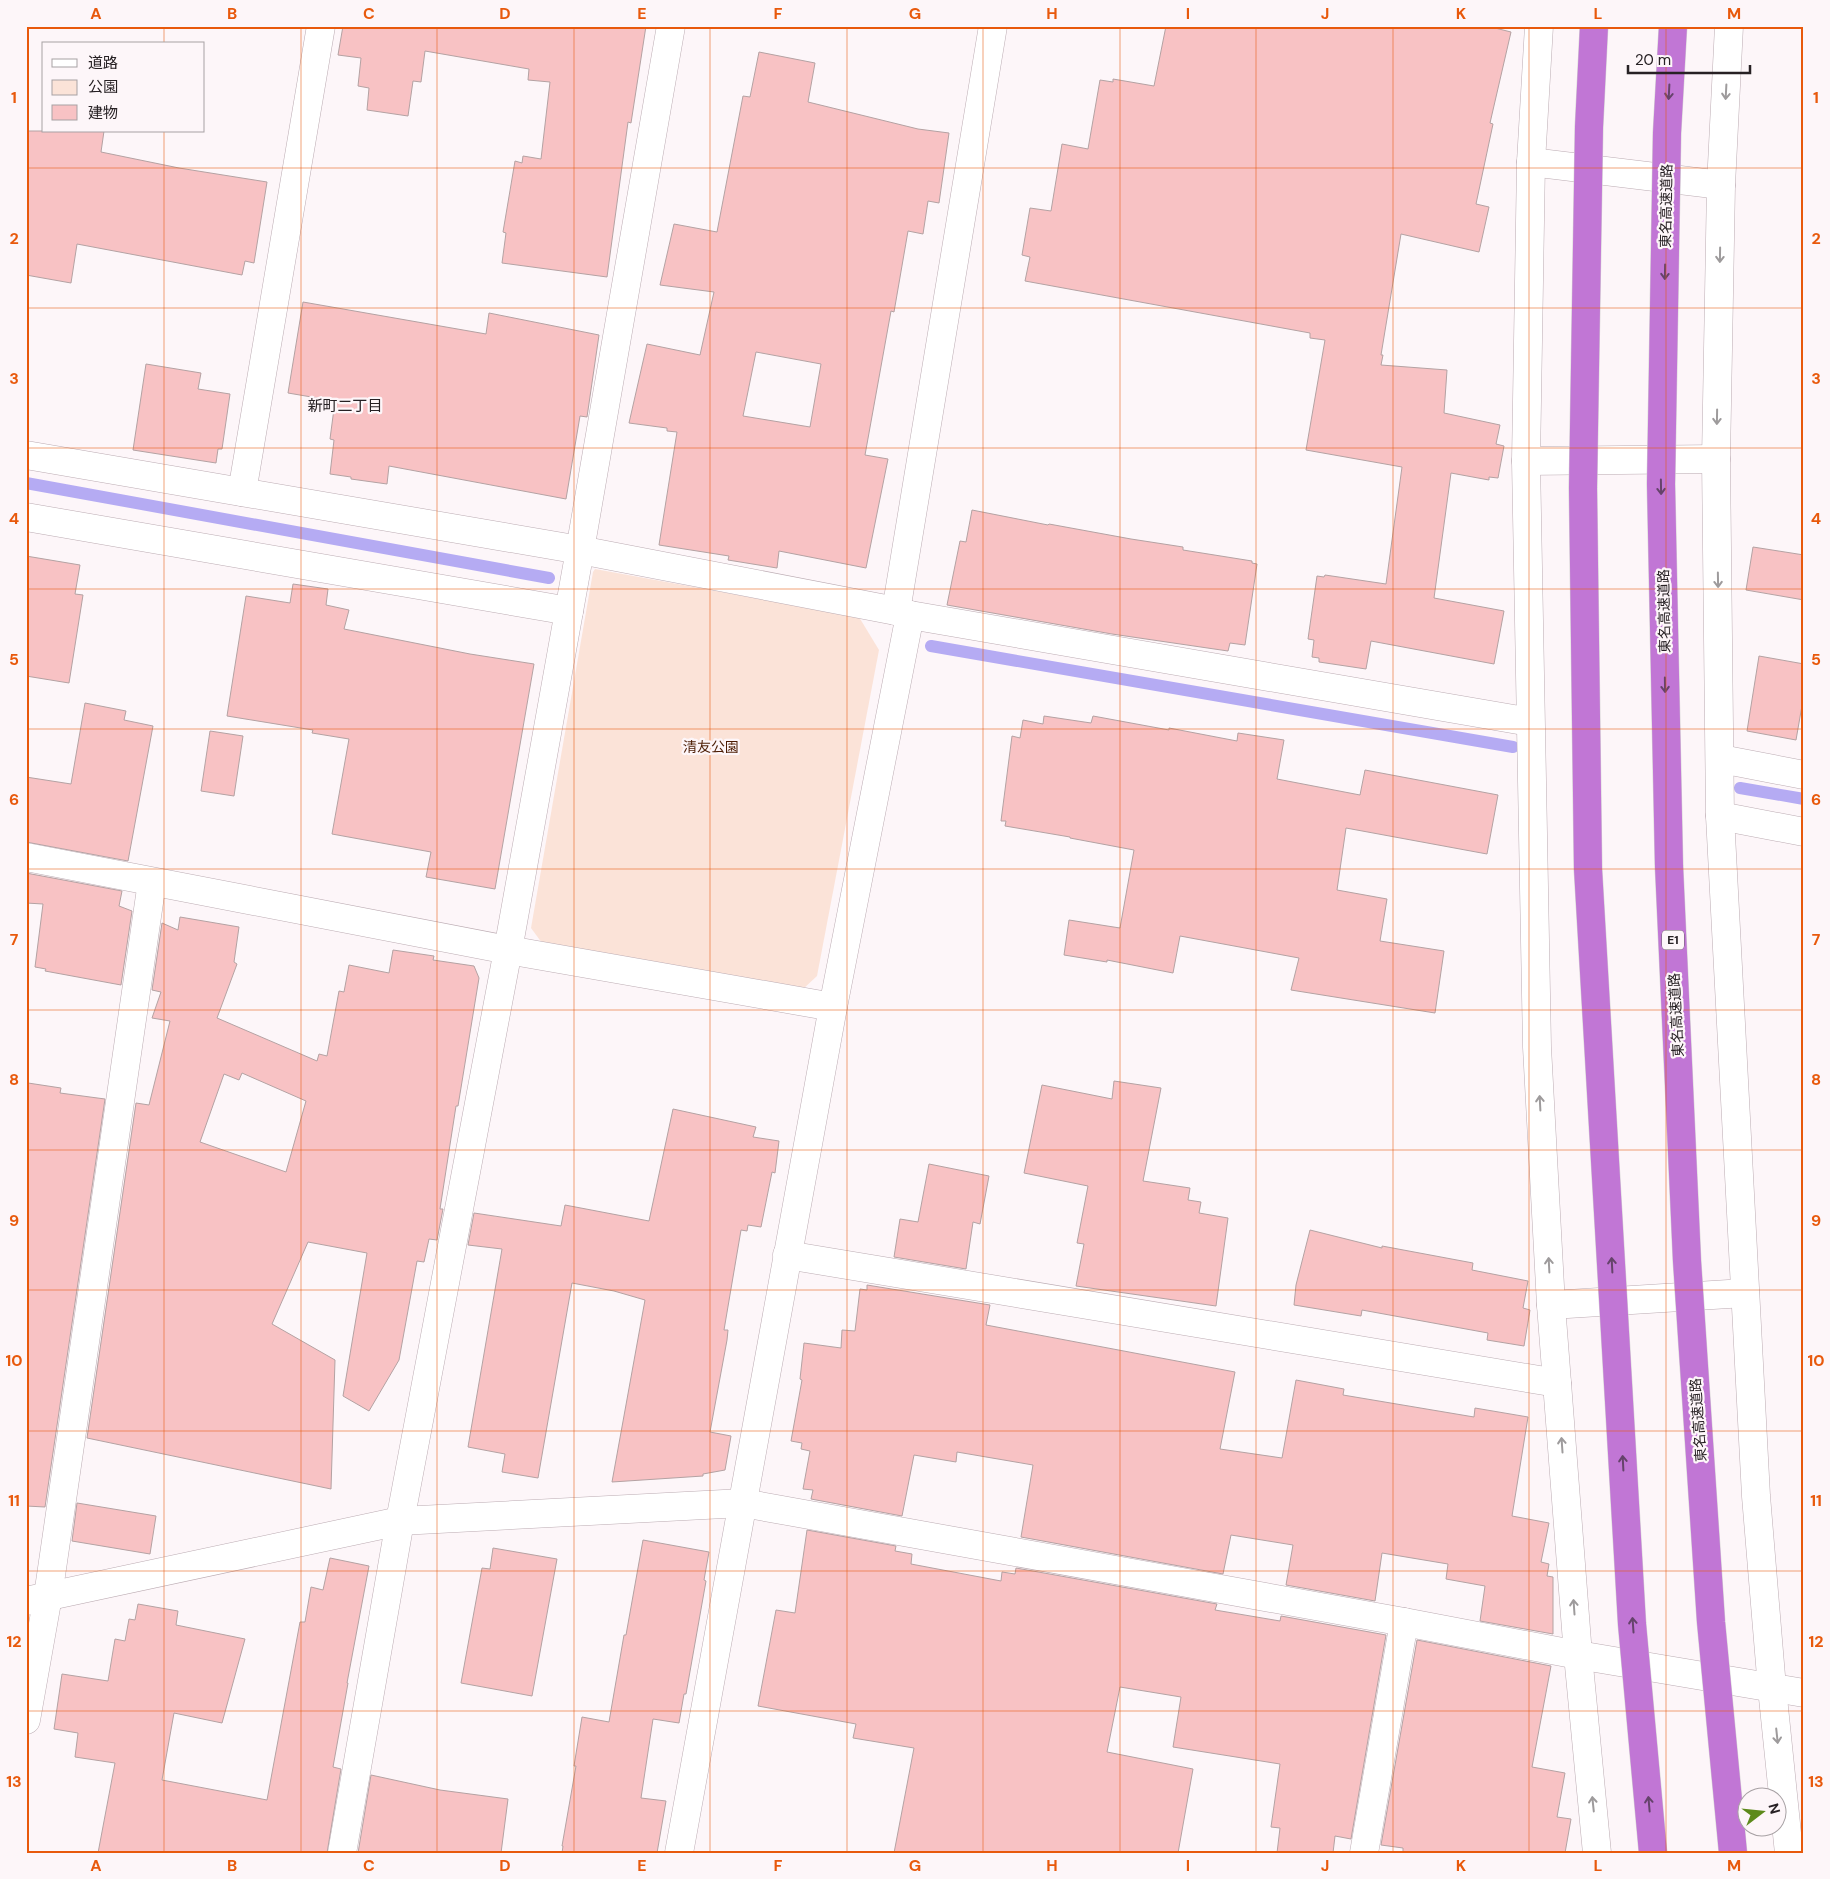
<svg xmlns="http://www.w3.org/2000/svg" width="1830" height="1879" font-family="'DM Sans','Noto Sans JP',sans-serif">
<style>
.green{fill:#fbe3d8}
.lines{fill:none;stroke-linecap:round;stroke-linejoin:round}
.stream{stroke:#b5abf3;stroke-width:12}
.building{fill:#f8c2c4;stroke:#b4a2a3;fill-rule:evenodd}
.street-casing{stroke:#bcacb3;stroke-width:29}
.street{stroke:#fff;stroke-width:28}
.highway-bridge-casing{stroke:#d4d3d3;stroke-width:29;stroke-linecap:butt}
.highway-bridge{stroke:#c176d5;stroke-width:28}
.oneway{stroke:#65436b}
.oneway2{stroke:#9e9b9c}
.grid{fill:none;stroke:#e8590c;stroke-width:1;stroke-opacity:0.55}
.labels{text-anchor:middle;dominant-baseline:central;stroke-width:4.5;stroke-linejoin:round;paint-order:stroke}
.shield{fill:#fdf6f9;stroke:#676164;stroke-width:1}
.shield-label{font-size:12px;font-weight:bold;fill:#272124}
.street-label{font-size:14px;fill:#272124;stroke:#fdf6f9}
.park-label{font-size:14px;fill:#4c1d04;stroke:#fdf6f9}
.neighbourhood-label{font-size:15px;fill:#272124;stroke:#fdf6f9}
.neatline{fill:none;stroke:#e8590c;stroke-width:2}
.grid-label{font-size:16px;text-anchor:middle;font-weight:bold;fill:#e8590c}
</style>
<rect width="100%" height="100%" fill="#fdf6f9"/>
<!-- green -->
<polygon class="green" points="595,569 859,617 879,650 817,976 802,990 542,943 531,928 593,572"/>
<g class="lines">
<!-- stream -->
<g class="stream">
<polyline points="26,483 549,578"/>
<polyline points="931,646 1513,747"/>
<polyline points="1740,788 1804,799"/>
</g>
</g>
<!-- building -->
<g class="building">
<polygon points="343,26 646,26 631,123 628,122 607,277 502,263 506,233 503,232 515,161 522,163 523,156 541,159 550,82 528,80 529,69 425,51 421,82 413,81 408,116 367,110 369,88 358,86 361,58 338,55"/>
<polygon points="1166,26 1487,26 1511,32 1490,123 1493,124 1476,204 1489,207 1479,252 1401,234 1381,355 1383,355 1381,365 1447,370 1444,413 1500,425 1496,444 1504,446 1498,478 1489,477 1489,480 1451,473 1434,598 1504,611 1494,664 1371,641 1366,669 1319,662 1319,658 1312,657 1314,640 1308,639 1317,576 1324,577 1325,575 1386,584 1402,467 1306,450 1325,340 1310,338 1310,333 1025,281 1030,257 1022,255 1030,208 1051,211 1062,144 1088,149 1100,80 1113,82 1113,79 1154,86"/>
<path d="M759,52L815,63L808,102L918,129L949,133L939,203L928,201L923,234L908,231L894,312L891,311L865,455L888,459L866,568L779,551L777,568L728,560L729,556L659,545L677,432L667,431V428L629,423L647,344L700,355L714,292L660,285L674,224L717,232L743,96L750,97ZM756,352L821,364L810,427L743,416Z"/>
<polygon points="26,131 104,131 101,152 179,168 267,182 254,263 245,261 242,275 77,244 71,283 26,275"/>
<polygon points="303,302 486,334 489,313 599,335 587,417 580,416 566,499 389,466 387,484 351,479 351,477 330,474 334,440 330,439 335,401 288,393"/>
<polygon points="146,364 201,373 198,389 230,394 222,449 218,449 216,463 133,450"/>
<polygon points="972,510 1048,525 1049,524 1131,539 1183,547 1183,550 1252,561 1252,563 1257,564 1245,645 1230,643 1228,651 1112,634 947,605 960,541 966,542"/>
<polygon points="1753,547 1804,555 1804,600 1746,590"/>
<polygon points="26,556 80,565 75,594 83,595 69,683 26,676"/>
<polygon points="293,584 328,589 326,605 349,610 344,629 470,654 534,664 495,889 426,877 431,852 332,834 349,739 312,733 313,730 227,716 246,596 290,603"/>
<polygon points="1759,656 1804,664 1804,694 1796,740 1747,731"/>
<polygon points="85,703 126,711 124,720 153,726 128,861 26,842 26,777 71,784"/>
<polygon points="1044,716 1091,723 1093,716 1169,730 1169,728 1237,741 1238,733 1284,740 1277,779 1360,795 1365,770 1498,795 1487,854 1346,828 1337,890 1387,899 1380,941 1444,951 1435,1013 1291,990 1299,958 1180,936 1173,973 1107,960 1107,962 1064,955 1069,920 1120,928 1134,850 1070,838 1070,837 1005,826 1006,821 1001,821 1012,736 1020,738 1023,720 1043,724"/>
<polygon points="210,731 243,736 234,796 201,791"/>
<polygon points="26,873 122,891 119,906 132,911 121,985 45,971 46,969 35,967 43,904 26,903"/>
<path d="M180,917L239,927L234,962L237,964L217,1018L317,1061L319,1054L327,1056L339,991L344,992L349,965L389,973L393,950L434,956L433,960L474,966L479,978L458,1106H456L440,1209H443L437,1240L429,1239L424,1262L417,1261L399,1360L369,1411L343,1396L367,1253L308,1242L272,1324L335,1360L331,1489L87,1438L136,1103L149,1105L170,1021L152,1018L161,992L152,990L162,923L178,930ZM242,1073L306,1101L286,1172L200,1142L224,1074L239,1080Z"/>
<polygon points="1114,1081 1161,1088 1143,1181 1190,1188 1188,1200 1201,1202 1199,1213 1228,1218 1216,1306 1076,1286 1084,1244 1077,1243 1088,1186 1024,1173 1042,1085 1112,1099"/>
<polygon points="28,1083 61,1088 60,1093 105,1099 45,1507 26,1506 26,1101"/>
<polygon points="673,1109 756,1127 753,1137 779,1141 775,1173 772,1172 761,1227 748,1225 747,1231 741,1230 724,1330 728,1330 727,1340 710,1432 731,1436 725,1470 703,1474 703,1476 612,1482 645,1300 614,1291 572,1283 538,1478 502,1472 505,1454 468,1447 502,1249 468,1245 474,1213 561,1226 565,1205 649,1221"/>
<polygon points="929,1164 989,1176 980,1224 973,1222 966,1269 894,1257 900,1219 918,1222"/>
<polygon points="1310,1230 1382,1248 1382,1246 1473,1263 1472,1270 1528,1281 1523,1308 1530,1310 1524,1346 1487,1340 1488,1333 1362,1310 1361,1316 1294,1305 1296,1285"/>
<polygon points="867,1285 990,1305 986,1325 1235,1372 1220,1449 1282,1458 1296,1380 1344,1389 1343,1395 1474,1417 1475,1408 1528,1417 1512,1516 1549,1523 1541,1562 1549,1564 1547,1576 1553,1577 1553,1634 1480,1621 1485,1586 1446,1579 1448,1564 1382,1553 1375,1601 1286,1585 1293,1545 1231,1535 1223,1574 1021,1537 1033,1465 957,1452 956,1462 914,1455 902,1516 811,1499 813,1490 803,1489 810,1451 801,1449 802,1443 791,1441 802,1380 800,1379 804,1343 841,1348 842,1330 855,1331 860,1289 867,1290"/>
<polygon points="77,1503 156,1516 150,1554 72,1541"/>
<polygon points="807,1530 896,1546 895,1551 912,1554 911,1564 1001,1581 1002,1572 1015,1574 1016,1568 1217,1604 1215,1610 1280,1621 1281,1616 1386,1635 1351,1839 1335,1836 1333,1853 1277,1853 1280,1828 1271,1827 1280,1764 1173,1747 1181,1697 1120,1687 1107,1752 1193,1769 1178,1853 894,1853 914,1748 853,1738 856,1724 758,1706 776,1610 795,1613"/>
<polygon points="643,1540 709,1552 704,1580 706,1581 686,1694 684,1694 679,1723 653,1719 641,1798 666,1801 657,1853 562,1853 563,1846 562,1846 576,1766 574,1766 582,1717 609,1722 624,1635 626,1635"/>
<polygon points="493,1548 557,1559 532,1696 461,1683 482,1568 490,1569"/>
<polygon points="330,1558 369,1566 347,1683 348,1683 333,1767 341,1769 327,1853 98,1853 115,1763 75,1757 78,1733 54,1729 62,1674 108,1681 115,1639 125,1641 129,1619 135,1620 138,1604 178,1611 176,1625 245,1639 222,1723 174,1713 162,1780 267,1800 300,1622 305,1622 311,1587 323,1590"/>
<polygon points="1417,1640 1551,1666 1532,1767 1565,1773 1557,1817 1571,1819 1565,1853 1403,1853 1403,1848 1381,1845"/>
<polygon points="371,1775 440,1790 508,1799 501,1853 358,1853"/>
</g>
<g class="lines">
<!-- street casing -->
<g class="street-casing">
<g id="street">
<polyline points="1539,26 1531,162 1526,461 1537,1047 1551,1305 1578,1655 1597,1853"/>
<polyline points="1729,26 1721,185 1716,459 1720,816 1756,1496 1772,1688 1789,1853"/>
<polyline points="1531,162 1721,185"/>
<polyline points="26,455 580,550 896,611 910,615 1530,722"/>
<polyline points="1526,461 1716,459"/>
<polyline points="242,492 321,26"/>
<polyline points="26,517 569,611"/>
<polyline points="896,611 993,26"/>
<polyline points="1721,759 1804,775"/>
<polyline points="1720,816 1804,832"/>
<polyline points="26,857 508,950 833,1007"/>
<polyline points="787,1255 1557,1383"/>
<polyline points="1551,1305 1745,1293"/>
<polyline points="26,1601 400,1521 743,1503 1404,1622 1578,1655 1804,1693"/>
<polyline points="26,1720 48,1596 152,882"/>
<polyline points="342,1853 400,1521 508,950 580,550 671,26"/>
<polyline points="679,1853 833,1007 910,615"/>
<polyline points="1364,1853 1404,1622"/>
</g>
</g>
<!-- street -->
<use href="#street" class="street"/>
<!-- highway-bridge casing -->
<g class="highway-bridge-casing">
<g id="highway-bridge">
<polyline points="1594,26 1589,127 1583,488 1588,869 1632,1624 1653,1853"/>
<polyline points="1673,26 1667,133 1661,484 1669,866 1687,1261 1711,1622 1733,1853"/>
</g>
</g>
<!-- highway-bridge -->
<use href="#highway-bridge" class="highway-bridge"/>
</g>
<!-- one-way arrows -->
<defs><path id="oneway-shaft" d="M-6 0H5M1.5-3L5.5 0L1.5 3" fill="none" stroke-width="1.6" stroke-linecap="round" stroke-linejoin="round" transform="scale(1.25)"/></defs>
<g class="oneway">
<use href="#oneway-shaft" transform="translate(1669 92) rotate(93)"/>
<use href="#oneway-shaft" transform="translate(1665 272) rotate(91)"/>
<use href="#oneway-shaft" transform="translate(1661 487) rotate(89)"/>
<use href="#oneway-shaft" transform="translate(1665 685) rotate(89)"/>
<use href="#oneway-shaft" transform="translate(1612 1265) rotate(-93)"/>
<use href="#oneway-shaft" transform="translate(1623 1463) rotate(-93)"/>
<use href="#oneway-shaft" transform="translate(1633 1625) rotate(-94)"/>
<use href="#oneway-shaft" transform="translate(1649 1804) rotate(-95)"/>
</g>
<g class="oneway2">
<use href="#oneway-shaft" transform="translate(1726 92) rotate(93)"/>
<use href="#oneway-shaft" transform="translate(1720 255) rotate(91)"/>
<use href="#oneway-shaft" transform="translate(1717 417) rotate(91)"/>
<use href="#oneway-shaft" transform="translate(1718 580) rotate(89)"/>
<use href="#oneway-shaft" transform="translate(1540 1103) rotate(-93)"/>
<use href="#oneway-shaft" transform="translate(1549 1265) rotate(-93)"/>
<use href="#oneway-shaft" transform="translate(1562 1445) rotate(-94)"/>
<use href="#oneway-shaft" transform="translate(1574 1607) rotate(-94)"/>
<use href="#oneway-shaft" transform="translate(1777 1736) rotate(84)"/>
<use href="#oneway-shaft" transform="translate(1593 1804) rotate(-96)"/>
</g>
<!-- grid -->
<path class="grid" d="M164,26V44M301,26V1853M437,26V1853M574,26V1853M710,26V1853M847,26V1853M983,26V1853M1120,26V1853M1256,26V1853M1393,26V1853M1529,26V1853M1666,26V1853M164,131V1853M26,168H1804M26,308H1804M26,448H1804M26,589H1804M26,729H1804M26,869H1804M26,1010H1804M26,1150H1804M26,1290H1804M26,1431H1804M26,1571H1804M26,1711H1804"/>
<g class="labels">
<!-- shield labels -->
<rect class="shield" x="1662" y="930.5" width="22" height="19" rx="4"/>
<g class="shield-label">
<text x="1673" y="940">E1</text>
</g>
<!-- street labels -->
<g class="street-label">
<text transform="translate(1666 206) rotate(-89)">東名高速道路</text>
<text transform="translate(1664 611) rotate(-91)">東名高速道路</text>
<text transform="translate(1676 1015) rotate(-93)">東名高速道路</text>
<text transform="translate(1698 1420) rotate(-94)">東名高速道路</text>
</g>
<!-- park labels -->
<g class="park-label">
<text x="711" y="747">清友公園</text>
</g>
<!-- neighbourhood labels -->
<g class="neighbourhood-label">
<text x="345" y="406">新町二丁目</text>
</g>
</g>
<!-- border -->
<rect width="1830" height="1879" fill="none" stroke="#fdf6f9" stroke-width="55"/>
<!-- legend -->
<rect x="42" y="42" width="162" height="90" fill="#fdf6f9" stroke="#a7a1a4"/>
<rect x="52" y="59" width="25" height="8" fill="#ffffff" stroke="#a7a1a4"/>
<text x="88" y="68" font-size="15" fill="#272124">道路</text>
<rect x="52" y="80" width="25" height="15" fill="#fbe3d8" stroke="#a7a1a4"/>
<text x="88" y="92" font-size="15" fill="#272124">公園</text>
<rect x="52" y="105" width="25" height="15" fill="#f8c2c4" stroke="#a7a1a4"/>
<text x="88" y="118" font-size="15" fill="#272124">建物</text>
<!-- north arrow -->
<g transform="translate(1762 1812) rotate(74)"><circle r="24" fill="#fdf6f9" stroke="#a7a1a4"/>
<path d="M0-4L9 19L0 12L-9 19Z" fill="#5d8a1b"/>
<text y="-8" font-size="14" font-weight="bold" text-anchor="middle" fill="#272124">N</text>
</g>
<!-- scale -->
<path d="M1628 65v8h122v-8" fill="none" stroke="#272124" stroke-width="2.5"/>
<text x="1635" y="65" font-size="15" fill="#272124" stroke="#fdf6f9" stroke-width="4" paint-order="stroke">20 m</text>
<rect x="28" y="28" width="1774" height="1824" class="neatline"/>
<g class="grid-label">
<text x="96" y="19">A</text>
<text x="232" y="19">B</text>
<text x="369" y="19">C</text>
<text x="505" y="19">D</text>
<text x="642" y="19">E</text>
<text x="778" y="19">F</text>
<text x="915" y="19">G</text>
<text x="1052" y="19">H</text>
<text x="1188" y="19">I</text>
<text x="1325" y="19">J</text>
<text x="1461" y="19">K</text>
<text x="1598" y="19">L</text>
<text x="1734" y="19">M</text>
<text x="14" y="103">1</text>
<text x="1816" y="103">1</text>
<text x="14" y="244">2</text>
<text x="1816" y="244">2</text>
<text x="14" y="384">3</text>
<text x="1816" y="384">3</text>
<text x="14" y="524">4</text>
<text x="1816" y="524">4</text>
<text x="14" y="665">5</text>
<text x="1816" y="665">5</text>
<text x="14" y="805">6</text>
<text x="1816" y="805">6</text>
<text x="14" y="945">7</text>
<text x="1816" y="945">7</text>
<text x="14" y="1085">8</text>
<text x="1816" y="1085">8</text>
<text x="14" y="1226">9</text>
<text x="1816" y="1226">9</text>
<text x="14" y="1366">10</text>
<text x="1816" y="1366">10</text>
<text x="14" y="1506">11</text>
<text x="1816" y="1506">11</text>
<text x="14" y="1647">12</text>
<text x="1816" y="1647">12</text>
<text x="14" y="1787">13</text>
<text x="1816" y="1787">13</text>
<text x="96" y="1871">A</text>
<text x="232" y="1871">B</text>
<text x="369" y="1871">C</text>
<text x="505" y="1871">D</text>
<text x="642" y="1871">E</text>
<text x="778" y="1871">F</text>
<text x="915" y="1871">G</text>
<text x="1052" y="1871">H</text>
<text x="1188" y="1871">I</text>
<text x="1325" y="1871">J</text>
<text x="1461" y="1871">K</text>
<text x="1598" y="1871">L</text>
<text x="1734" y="1871">M</text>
</g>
</svg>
